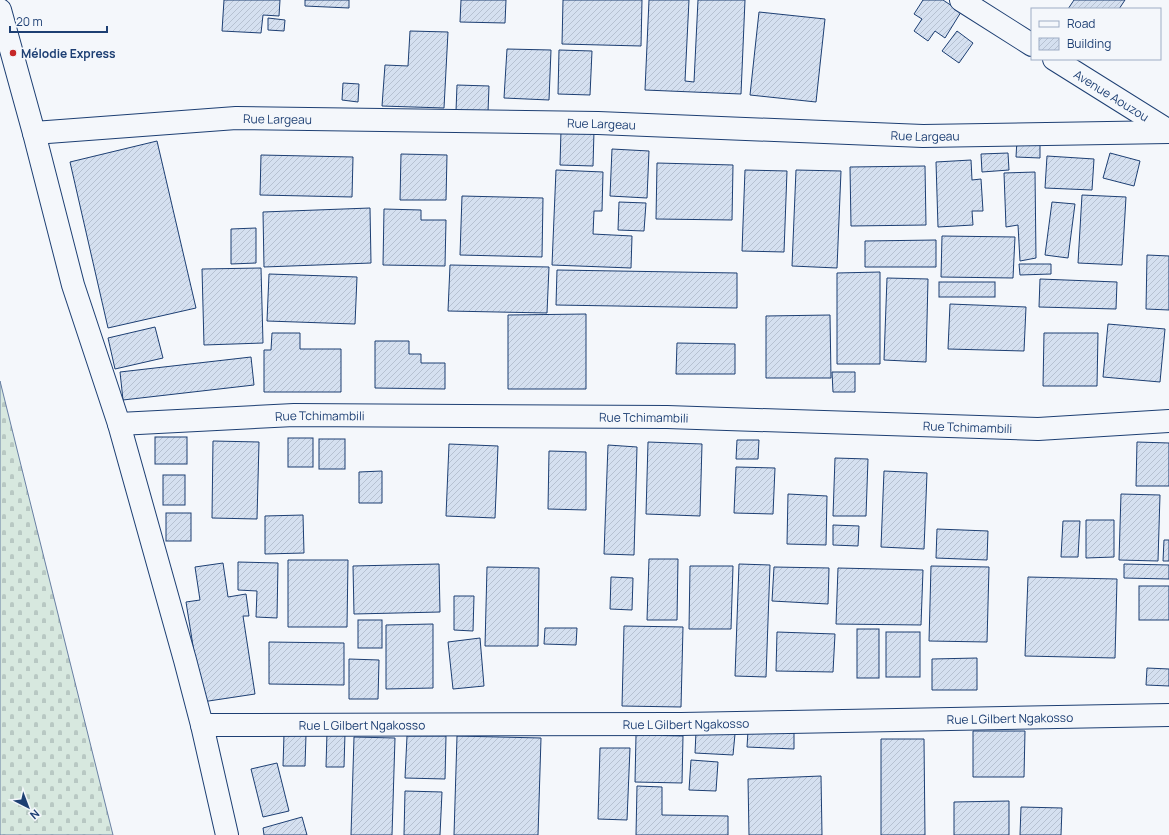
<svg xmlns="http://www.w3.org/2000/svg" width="1169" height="835" font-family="Manrope,sans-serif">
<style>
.cemetery{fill:url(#cemetery-stones);stroke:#687fa3}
.building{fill:url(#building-hatch);stroke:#1d3f73}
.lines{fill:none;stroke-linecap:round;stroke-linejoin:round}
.street-casing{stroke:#1d3f73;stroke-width:24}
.highway-casing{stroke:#1d3f73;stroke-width:24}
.street{stroke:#f4f7fb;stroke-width:22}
.highway{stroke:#f4f7fb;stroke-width:22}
.poi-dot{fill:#c62828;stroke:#f4f7fb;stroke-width:1.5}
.labels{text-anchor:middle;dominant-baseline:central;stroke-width:3;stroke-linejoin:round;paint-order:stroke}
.poi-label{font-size:12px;font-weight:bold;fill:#1d3f73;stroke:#f4f7fb;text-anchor:start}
.street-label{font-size:12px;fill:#1d3f73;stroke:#f4f7fb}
</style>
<defs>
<pattern id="cemetery-stones" width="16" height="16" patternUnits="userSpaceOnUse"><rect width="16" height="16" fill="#d7e8df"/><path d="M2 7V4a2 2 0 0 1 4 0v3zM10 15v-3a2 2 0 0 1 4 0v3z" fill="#b8c8c3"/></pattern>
<pattern id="building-hatch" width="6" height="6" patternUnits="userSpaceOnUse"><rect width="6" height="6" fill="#d5e0f0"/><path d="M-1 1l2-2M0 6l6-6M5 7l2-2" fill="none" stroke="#b6c1d1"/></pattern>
</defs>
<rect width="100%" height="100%" fill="#f4f7fb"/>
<!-- cemetery -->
<polygon class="cemetery" points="0,381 113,835 0,835"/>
<!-- building -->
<g class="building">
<polygon points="224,0 280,0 279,16 263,15 261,33 222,31"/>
<polygon points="305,0 349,0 349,8 305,6"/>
<polygon points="461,0 506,0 505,23 460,22"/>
<polygon points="563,0 642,0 641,46 562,44"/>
<polygon points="649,0 689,0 685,81 694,82 698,0 745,0 741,94 645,90"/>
<polygon points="923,0 943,0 961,12 945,38 935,31 928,41 914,31 922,19 914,14"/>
<polygon points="1074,0 1125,0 1119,9 1068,9"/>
<polygon points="759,12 825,19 816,102 750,95"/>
<polygon points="268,18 285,20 284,31 268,30"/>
<polygon points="410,31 448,32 444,108 382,106 385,65 408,66"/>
<polygon points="957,31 973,43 959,63 942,51"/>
<polygon points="507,49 551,50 549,100 504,98"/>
<polygon points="559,50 592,51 590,95 558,94"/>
<polygon points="343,83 359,84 358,102 342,100"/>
<polygon points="457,85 489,86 488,112 456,111"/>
<polygon points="561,130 594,131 593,166 560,165"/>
<polygon points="1017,139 1040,140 1040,158 1016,157"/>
<polygon points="157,141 196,308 108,328 70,162"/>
<polygon points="612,149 649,151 647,198 610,196"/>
<polygon points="1008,153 1009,170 982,172 981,154"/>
<polygon points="1110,153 1140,161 1134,186 1103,178"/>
<polygon points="401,154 447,155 446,200 400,200"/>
<polygon points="261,155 353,157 352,197 260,195"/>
<polygon points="1047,156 1094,159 1092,190 1045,188"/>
<polygon points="971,160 972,180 981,179 983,211 972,211 973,225 938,227 936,162"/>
<polygon points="657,163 733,165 732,220 656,219"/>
<polygon points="925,166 926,225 851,226 850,167"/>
<polygon points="556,170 603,172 602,211 594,211 593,234 632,236 631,268 552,265"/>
<polygon points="745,170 787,171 784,252 742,251"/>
<polygon points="796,170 841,171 837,268 792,266"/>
<polygon points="1035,172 1036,258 1020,261 1018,225 1006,227 1004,173"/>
<polygon points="1082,195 1126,197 1122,265 1078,263"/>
<polygon points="462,196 543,198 542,257 460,255"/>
<polygon points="619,202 646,203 644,231 618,230"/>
<polygon points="1052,202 1075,204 1068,258 1045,255"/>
<polygon points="370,208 371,263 264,267 263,212"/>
<polygon points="384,209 421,210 421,220 446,220 445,266 383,265"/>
<polygon points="256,228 256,263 231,264 231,229"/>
<polygon points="942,236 1015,237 1013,278 941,277"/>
<polygon points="936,240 936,267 865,267 865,241"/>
<polygon points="1147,255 1169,256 1169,310 1146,309"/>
<polygon points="1019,264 1051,264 1051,274 1020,275"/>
<polygon points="450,265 549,267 547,313 448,311"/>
<polygon points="261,268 263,343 204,345 202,269"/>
<polygon points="557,270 737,273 737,308 556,305"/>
<polygon points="880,272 880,364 837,364 837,273"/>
<polygon points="269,274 357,277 355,324 267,321"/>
<polygon points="887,278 928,279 926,362 884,360"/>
<polygon points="1040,279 1117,282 1116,309 1039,307"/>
<rect x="939" y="282" width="56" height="15"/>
<polygon points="950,304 1026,307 1024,351 948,349"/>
<polygon points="586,314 586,389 508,389 508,315"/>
<polygon points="830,315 831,378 766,378 766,316"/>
<polygon points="1108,324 1165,329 1160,382 1103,377"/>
<polygon points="155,327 163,358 115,369 108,338"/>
<polygon points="272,333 300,333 300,349 341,349 341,392 264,392 264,350 271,350"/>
<polygon points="1044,333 1098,333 1097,386 1043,386"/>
<polygon points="375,341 409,341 409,354 421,354 421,363 445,363 445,389 375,388"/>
<polygon points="677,343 735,344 735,374 676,374"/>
<polygon points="251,357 254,385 123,400 120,372"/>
<polygon points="832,372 855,372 855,392 833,392"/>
<rect x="155" y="437" width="32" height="27"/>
<rect x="288" y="438" width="25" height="29"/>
<rect x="319" y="439" width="26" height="30"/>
<polygon points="737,440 759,440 758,459 736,459"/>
<polygon points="213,441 259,442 257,519 212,518"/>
<polygon points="648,442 702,444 700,516 646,514"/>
<polygon points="1137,442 1169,443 1169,486 1136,486"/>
<polygon points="449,444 498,446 495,518 446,516"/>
<polygon points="608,445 637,447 634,555 604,554"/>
<polygon points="549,451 586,452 586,510 548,509"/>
<polygon points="835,458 868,459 866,516 833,516"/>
<polygon points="736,467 775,468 773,514 734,513"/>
<polygon points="382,471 382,503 359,503 359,472"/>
<polygon points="884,471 927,473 924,549 881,547"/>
<rect x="163" y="475" width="22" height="30"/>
<polygon points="788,494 827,496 826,545 787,544"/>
<polygon points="1121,494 1160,495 1158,561 1119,560"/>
<rect x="166" y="513" width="25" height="28"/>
<polygon points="303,515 304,553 265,554 265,516"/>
<polygon points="1086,520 1114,520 1114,557 1086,558"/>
<polygon points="1063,521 1080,521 1078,557 1061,557"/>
<polygon points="833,525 859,526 858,546 833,545"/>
<polygon points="937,529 988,531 987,560 936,558"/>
<polygon points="1164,540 1169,540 1169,561 1163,561"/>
<polygon points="649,559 678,559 677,620 647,620"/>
<polygon points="288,560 348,560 347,627 288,627"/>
<polygon points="238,562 278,563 277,618 256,617 257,591 238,590"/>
<polygon points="223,563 228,597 246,594 249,616 243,616 255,694 202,702 186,602 200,600 195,567"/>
<polygon points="439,564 440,612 354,614 353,566"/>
<polygon points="739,564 770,565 766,677 735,676"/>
<polygon points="1124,564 1169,565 1169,579 1124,578"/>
<polygon points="690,566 733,566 731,629 689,629"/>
<polygon points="931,566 989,567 987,642 929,641"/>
<polygon points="487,567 539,568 538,646 485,646"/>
<polygon points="774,567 829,568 828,604 772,601"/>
<polygon points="838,568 923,570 921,625 836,624"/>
<polygon points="611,577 633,578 632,610 610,609"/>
<polygon points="1028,577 1117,579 1115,658 1025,656"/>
<rect x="1139" y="586" width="30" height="34"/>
<polygon points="454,596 474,596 473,631 454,630"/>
<rect x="358" y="620" width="24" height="28"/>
<polygon points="433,624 433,688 386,689 386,625"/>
<polygon points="624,626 683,627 681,707 622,706"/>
<polygon points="545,628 577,628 576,645 544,644"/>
<rect x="857" y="629" width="22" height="49"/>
<polygon points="777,632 835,634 833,672 776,671"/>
<rect x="886" y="632" width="34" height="45"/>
<polygon points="480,638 484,686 453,689 448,642"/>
<polygon points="269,642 344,643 344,685 269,684"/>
<polygon points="977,658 977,690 932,690 932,659"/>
<polygon points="349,659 379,660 378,699 349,699"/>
<polygon points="1147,668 1169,669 1169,686 1146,685"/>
<polygon points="748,731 794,733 794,749 747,747"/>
<polygon points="973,731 1025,731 1024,777 973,777"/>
<polygon points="327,732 345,733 344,767 326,767"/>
<polygon points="696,732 735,734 733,755 695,753"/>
<polygon points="284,734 306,735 305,766 283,766"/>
<polygon points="636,735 683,736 682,783 635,782"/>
<polygon points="407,736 446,736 445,779 405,778"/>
<polygon points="457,736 541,738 538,835 454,835"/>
<polygon points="354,737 395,738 392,835 351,835"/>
<polygon points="881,739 924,739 925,835 881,835"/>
<polygon points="600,748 630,748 627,820 598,819"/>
<polygon points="691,760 718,762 716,791 689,790"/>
<polygon points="277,763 289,811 263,817 251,769"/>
<polygon points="821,776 822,835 749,835 748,779"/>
<polygon points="637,786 662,787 662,815 728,816 728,835 636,835"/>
<polygon points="405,791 442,792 440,835 404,835"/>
<polygon points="1009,801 1009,835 954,835 954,802"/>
<polygon points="1021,807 1062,808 1061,835 1020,835"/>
<polygon points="302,817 307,835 264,835 263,828"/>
</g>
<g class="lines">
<!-- street casing -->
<g class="street-casing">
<g id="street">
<polyline points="961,0 1032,45"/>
<path id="s1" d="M1054,59L1169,131"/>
<path id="s2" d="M34,133L236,118L598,123L923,136L1169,132"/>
<path id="s3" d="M119,424L294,415L667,417L1038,429L1169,421"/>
<path id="s4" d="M202,725L681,724L1169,715"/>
</g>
</g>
<!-- highway casing -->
<g class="highway-casing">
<polyline id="highway" points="0,10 34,133 73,285 119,424 185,660 202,725 227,835"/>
</g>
<!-- street -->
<use href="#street" class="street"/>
<!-- highway -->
<use href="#highway" class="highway"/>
</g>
<!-- markers -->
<circle class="poi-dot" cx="13" cy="53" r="4"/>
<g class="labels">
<!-- poi labels -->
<g class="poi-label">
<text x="21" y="53">Mélodie Express</text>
</g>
<!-- street labels -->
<g class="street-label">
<text stroke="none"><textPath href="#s1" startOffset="68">Avenue Aouzou</textPath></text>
<text stroke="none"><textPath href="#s2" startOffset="244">Rue Largeau</textPath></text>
<text stroke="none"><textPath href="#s2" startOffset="568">Rue Largeau</textPath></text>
<text stroke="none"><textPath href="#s2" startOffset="892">Rue Largeau</textPath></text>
<text stroke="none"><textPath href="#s3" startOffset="201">Rue Tchimambili</textPath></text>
<text stroke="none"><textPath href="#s3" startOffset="525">Rue Tchimambili</textPath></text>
<text stroke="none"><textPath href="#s3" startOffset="849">Rue Tchimambili</textPath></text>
<text stroke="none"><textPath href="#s4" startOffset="808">Rue L Gilbert Ngakosso</textPath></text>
<text stroke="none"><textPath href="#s4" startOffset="484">Rue L Gilbert Ngakosso</textPath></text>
<text stroke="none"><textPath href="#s4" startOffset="160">Rue L Gilbert Ngakosso</textPath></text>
</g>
</g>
<!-- legend -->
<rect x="1031" y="8" width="130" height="52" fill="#f4f7fb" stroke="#9eadc5"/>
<rect x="1039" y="21" width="20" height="6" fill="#f4f7fb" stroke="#9eadc5"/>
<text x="1067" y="28" font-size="12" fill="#1d3f73">Road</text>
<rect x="1039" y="38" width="20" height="12" fill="url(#building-hatch)" stroke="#9eadc5"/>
<text x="1067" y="48" font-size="12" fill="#1d3f73">Building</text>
<!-- north arrow -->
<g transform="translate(28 807) rotate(138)" stroke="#f4f7fb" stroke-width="3" paint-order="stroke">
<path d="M0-3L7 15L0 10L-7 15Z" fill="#1d3f73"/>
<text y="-6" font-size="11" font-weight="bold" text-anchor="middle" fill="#1d3f73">N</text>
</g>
<!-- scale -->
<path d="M10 26v6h97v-6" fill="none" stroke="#1d3f73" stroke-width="2"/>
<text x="16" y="26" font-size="12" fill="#1d3f73" stroke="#f4f7fb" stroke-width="3" paint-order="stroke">20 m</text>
</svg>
